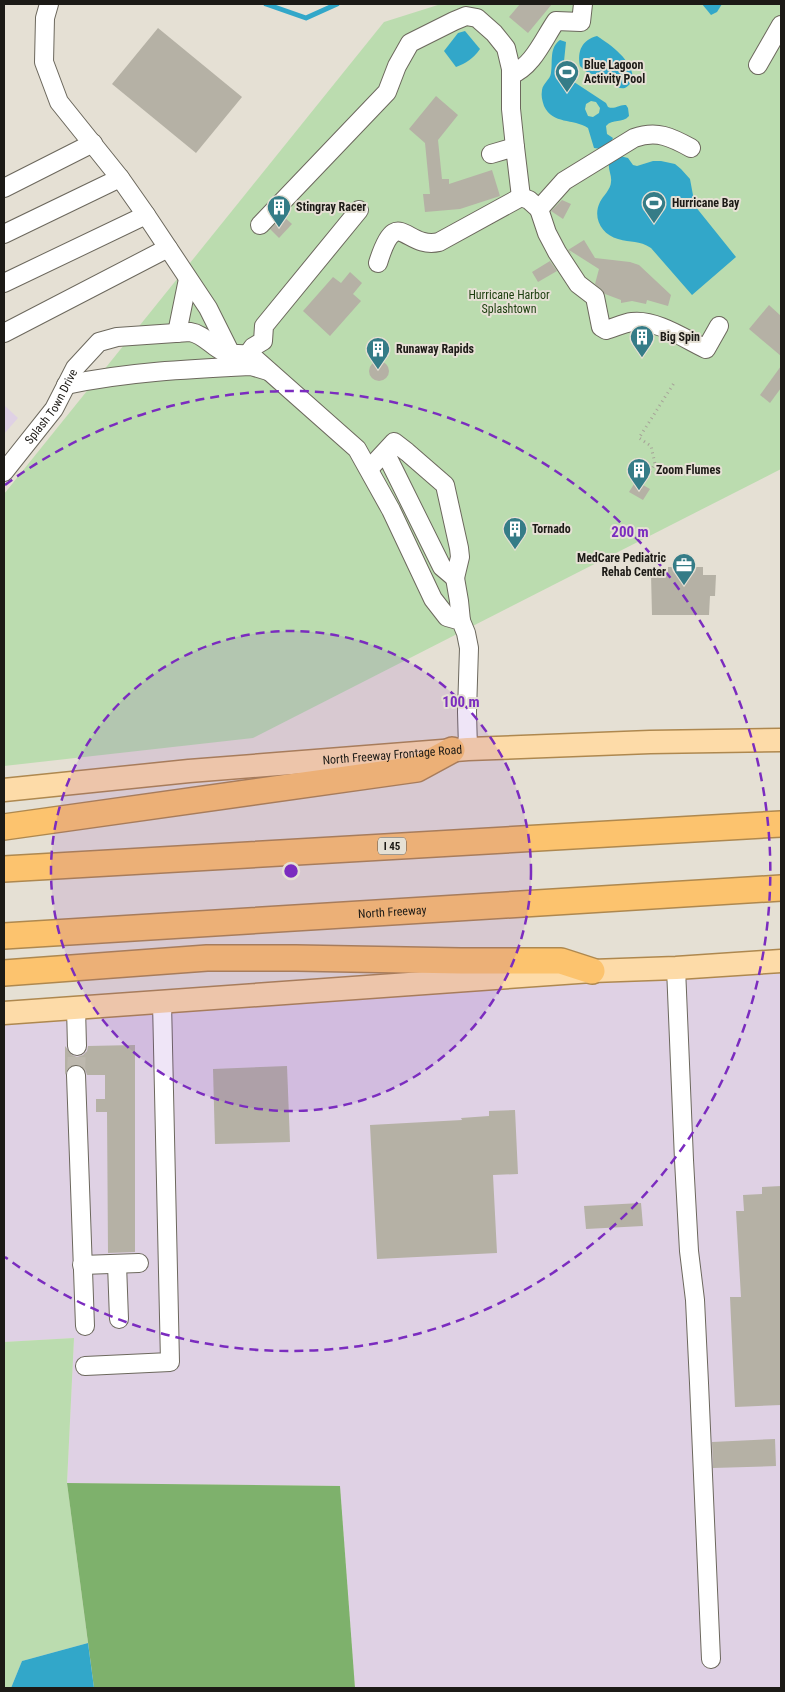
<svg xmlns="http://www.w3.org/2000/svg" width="785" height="1692" font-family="'Roboto Condensed',sans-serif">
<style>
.commercial{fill:#dfd1e4}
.green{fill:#bbdcaf}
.forest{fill:#7eb16c}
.water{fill:#32a7c9;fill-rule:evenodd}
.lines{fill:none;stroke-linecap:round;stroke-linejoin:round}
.stream{stroke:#32a7c9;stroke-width:5}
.building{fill:#b5b1a5}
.minor-tunnel{stroke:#bdb8ae;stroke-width:18;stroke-dasharray:18 9;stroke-linecap:butt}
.minor-casing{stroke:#6c685d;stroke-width:20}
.major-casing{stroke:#ae884f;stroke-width:25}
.highway-casing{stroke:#ae884f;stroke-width:28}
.path{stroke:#a6a298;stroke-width:3;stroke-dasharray:1 4;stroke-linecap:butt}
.minor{stroke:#fff;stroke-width:18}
.major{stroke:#fddba8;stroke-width:22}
.highway{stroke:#fcc36e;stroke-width:25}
.ring{fill:none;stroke:#7b2cbf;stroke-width:2.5;stroke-dasharray:9 6}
.labels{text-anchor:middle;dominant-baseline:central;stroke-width:4;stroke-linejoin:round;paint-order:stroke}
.shield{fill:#e5e0d4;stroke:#58554f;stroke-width:1}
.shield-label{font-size:11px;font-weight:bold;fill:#1c1a16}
.poi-label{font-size:12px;font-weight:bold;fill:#1c1a16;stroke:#e5e0d4;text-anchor:start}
.park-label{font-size:12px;fill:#1b3d0d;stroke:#e5e0d4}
.street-label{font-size:12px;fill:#1c1a16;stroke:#e5e0d4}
.centre{fill:#7b2cbf;stroke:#e5e0d4;stroke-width:2.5}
.ring-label{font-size:15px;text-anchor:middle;font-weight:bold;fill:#7b2cbf;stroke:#e5e0d4;stroke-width:4;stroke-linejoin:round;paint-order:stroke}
</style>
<rect width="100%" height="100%" fill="#e5e0d4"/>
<!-- commercial -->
<g class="commercial">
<polygon points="4,405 18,418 4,434"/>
<polygon points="781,973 781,1688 355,1688 340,1486 67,1483 74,1338 4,1342 4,1018 119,1009"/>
</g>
<!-- green -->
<g class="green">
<polygon points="441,4 781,4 781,469 253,738 4,766 4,494 384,22"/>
<polygon points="74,1338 67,1483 88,1643 22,1661 11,1688 4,1688 4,1342"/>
</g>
<!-- forest -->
<polygon class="forest" points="67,1483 340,1486 355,1688 94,1688"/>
<!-- water -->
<g class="water">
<polygon points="702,4 722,4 717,12 711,15"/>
<path d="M465,31L480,49C473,59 466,63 456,67L444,51L458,33Z"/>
<path d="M597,36C611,45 632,60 633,78C623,101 612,79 601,76C590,73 589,75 580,66C577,51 582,40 597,36Z"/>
<path d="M560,40L566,42L563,71L574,82L606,103L608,107C615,110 619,104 626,105L628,108L629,116C622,124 613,118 606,126L607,134L613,138L611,142L601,149L594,148L588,128C573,118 553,125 544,106C542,100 541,96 542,90C543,83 550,80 551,73C553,61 549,48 560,40ZM591,101L596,102L600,108L599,113L593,117L588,116L585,109L586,104Z"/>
<path d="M620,156L628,158L633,165L637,166L653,161H661L675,164L681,169L690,179L695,206L736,257L692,295L651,248C639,240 631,243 618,239C602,235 592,218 600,202C603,196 611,189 611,182C612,175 608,171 609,163Z"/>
<polygon points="88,1643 94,1688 11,1688 22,1661"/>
</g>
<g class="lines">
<!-- stream -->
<polyline class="stream" points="266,4 306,18 337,4"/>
</g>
<!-- building -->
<g class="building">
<polygon points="520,4 552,4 528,33 509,17"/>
<polygon points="158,28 242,97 196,153 112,84"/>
<polygon points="436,96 458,115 438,140 442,179 449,179 449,184 492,170 500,196 460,209 425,212 423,194 430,194 425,143 409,129"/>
<polygon points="562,200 571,204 563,219 551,211"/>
<polygon points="283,216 292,224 279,238 270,229"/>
<polygon points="584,240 595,258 630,262 639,265 671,295 668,306 647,300 646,304 632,301 621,303 621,300 605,294 601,289 595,284 599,269 569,250 572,255 568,250"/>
<polygon points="550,261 557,271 538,282 532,272"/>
<polygon points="350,272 362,283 353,294 361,301 330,336 303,311 333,277 341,283"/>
<polygon points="769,305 781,316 781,356 749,329"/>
<circle cx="379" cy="371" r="10"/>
<polygon points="781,366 781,388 770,403 760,395"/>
<polygon points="636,481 650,489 643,500 629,492"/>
<polygon points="668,567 703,567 703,575 716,575 715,596 710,596 709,615 652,615 651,574 668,574"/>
<polygon points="135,1045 135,1252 108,1253 107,1112 96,1112 96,1099 105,1099 105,1075 87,1075 85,1069 76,1064 70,1066 65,1075 65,1046 72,1055 77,1057 83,1055 87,1051 88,1046"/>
<polygon points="287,1066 290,1142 215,1144 213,1069"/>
<polygon points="515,1110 518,1174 493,1175 497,1253 377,1259 370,1125 462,1120 461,1118 489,1116 489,1111"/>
<polygon points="781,1186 781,1405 735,1407 730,1297 741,1297 736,1211 744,1211 743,1195 762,1194 762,1187"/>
<polygon points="641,1203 643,1226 586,1229 584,1206"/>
<polygon points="775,1439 776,1466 713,1468 712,1442"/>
</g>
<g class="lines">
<!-- minor-tunnel -->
<polyline class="minor-tunnel" points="76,1075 77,1046"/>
<!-- minor casing -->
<g class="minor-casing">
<g id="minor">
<polyline points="49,4 45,18 44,62 59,102 120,178 146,215 208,308 231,354"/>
<polyline points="758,65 781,25"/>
<path d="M511,75C533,66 543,40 556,21L581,22L583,4"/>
<polyline points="491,154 515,147 521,197"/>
<polyline points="4,188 93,143"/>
<path d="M539,209L547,233L557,252L578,284L595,297L601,327L606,330C614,328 623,323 632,322C656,319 685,339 706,349L719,326"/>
<polyline points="260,225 387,92 397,66 410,43 454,21 466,16 477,18 494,33 506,48 511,69 511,109 515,147"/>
<polyline points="4,234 120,178"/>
<path d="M378,263C397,202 405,250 439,242L521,197L529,200L539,209L564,181L634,138C657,130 671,137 691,148"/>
<polyline points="4,283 146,215"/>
<polyline points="4,333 168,248"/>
<polyline points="177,333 188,279"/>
<polyline points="248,354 253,347 263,341 264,326 359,210"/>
<path d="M66,385C126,372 189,369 251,366L268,371"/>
<polyline points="369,469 394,442 407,452 445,485 459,548 460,557 455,578 442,567 385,452"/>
<path id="s1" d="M4,472L54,409L75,368L99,342L117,337L190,332C204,334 212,347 224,352C234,356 243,352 252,356L357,449L391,510L433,599L447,617L461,621L466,633L469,648L467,712L468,749"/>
<polyline points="455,578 459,601 461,621"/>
<polyline points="676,968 684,1160 689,1251 695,1300 699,1383 711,1659"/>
<polyline points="76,1008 77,1046"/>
<polyline points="76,1075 85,1326"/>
<polyline points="117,1264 119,1319"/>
<polyline points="82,1265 139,1263"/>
<polyline points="85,1366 170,1362 162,1002"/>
</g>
</g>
<!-- major casing -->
<g class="major-casing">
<g id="major">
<path id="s2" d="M4,790L189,771L468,749L650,742L781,740"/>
<polyline points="4,1013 592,971 676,968 781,961"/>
</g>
</g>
<!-- highway casing -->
<g class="highway-casing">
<g id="highway">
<polyline points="4,827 417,769 452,750"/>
<polyline points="4,869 781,824"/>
<path id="s3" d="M4,936L781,888"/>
<polyline points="4,973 207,958 296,958 461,961 561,961 592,971"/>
</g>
</g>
<!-- path -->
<polyline class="path" points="640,489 655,464 651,446 639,438 674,383"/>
<!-- minor -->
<use href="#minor" class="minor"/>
<!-- major -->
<use href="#major" class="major"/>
<!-- highway -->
<use href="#highway" class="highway"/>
</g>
<!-- distance rings -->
<circle cx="291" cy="871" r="240" fill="#7b2cbf" fill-opacity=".12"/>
<g class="ring">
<circle cx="291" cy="871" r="240"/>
<path d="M5 485A480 480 0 1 1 5 1257"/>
</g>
<!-- icons -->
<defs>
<g id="stadium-pin" transform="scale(1.25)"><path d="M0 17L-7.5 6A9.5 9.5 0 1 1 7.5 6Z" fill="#357c87" stroke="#e5e0d4"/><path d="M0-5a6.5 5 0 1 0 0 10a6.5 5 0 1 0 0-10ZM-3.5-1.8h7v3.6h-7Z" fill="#fff"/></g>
<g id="building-pin" transform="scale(1.25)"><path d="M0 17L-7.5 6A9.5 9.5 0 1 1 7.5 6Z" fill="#357c87" stroke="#e5e0d4"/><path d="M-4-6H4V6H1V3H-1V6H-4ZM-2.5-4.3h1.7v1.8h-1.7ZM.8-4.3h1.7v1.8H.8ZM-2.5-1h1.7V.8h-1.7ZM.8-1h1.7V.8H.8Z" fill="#fff"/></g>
<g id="office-pin" transform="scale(1.25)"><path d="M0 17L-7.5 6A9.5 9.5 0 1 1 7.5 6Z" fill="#357c87" stroke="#e5e0d4"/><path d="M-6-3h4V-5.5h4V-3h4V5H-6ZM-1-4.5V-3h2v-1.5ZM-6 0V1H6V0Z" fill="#fff"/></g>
</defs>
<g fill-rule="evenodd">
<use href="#stadium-pin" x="567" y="72"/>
<use href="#stadium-pin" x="654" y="203"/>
<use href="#building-pin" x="279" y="207"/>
<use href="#building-pin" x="642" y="337"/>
<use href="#building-pin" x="378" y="349"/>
<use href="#building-pin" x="639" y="470"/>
<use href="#building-pin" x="515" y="529"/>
<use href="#office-pin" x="684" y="565"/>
</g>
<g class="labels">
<!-- shield labels -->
<rect class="shield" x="378" y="837.5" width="28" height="17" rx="4"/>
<g class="shield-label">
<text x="392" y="846">I 45</text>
</g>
<!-- poi labels -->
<g class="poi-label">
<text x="584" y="65">Blue Lagoon<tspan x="584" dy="14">Activity Pool</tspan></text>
<text x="672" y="203">Hurricane Bay</text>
<text x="296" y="207">Stingray Racer</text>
<text x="660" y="337">Big Spin</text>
<text x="396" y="349">Runaway Rapids</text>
<text x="656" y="470">Zoom Flumes</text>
<text x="532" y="529">Tornado</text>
<text x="666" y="558" text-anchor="end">MedCare Pediatric<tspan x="666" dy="14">Rehab Center</tspan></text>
</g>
<!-- park labels -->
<g class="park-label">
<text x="509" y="295">Hurricane Harbor<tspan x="509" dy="14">Splashtown</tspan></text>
</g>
<!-- street labels -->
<g class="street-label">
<text stroke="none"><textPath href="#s1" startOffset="81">Splash Town Drive</textPath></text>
<text stroke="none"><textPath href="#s2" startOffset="390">North Freeway Frontage Road</textPath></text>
<text stroke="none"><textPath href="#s3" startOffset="389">North Freeway</textPath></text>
</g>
</g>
<circle cx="291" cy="871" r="8" class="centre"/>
<g class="ring-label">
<text x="630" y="537">200 m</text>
<text x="461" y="707">100 m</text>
</g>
<!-- border -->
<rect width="785" height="1692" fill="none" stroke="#1c1a16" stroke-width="10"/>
</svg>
